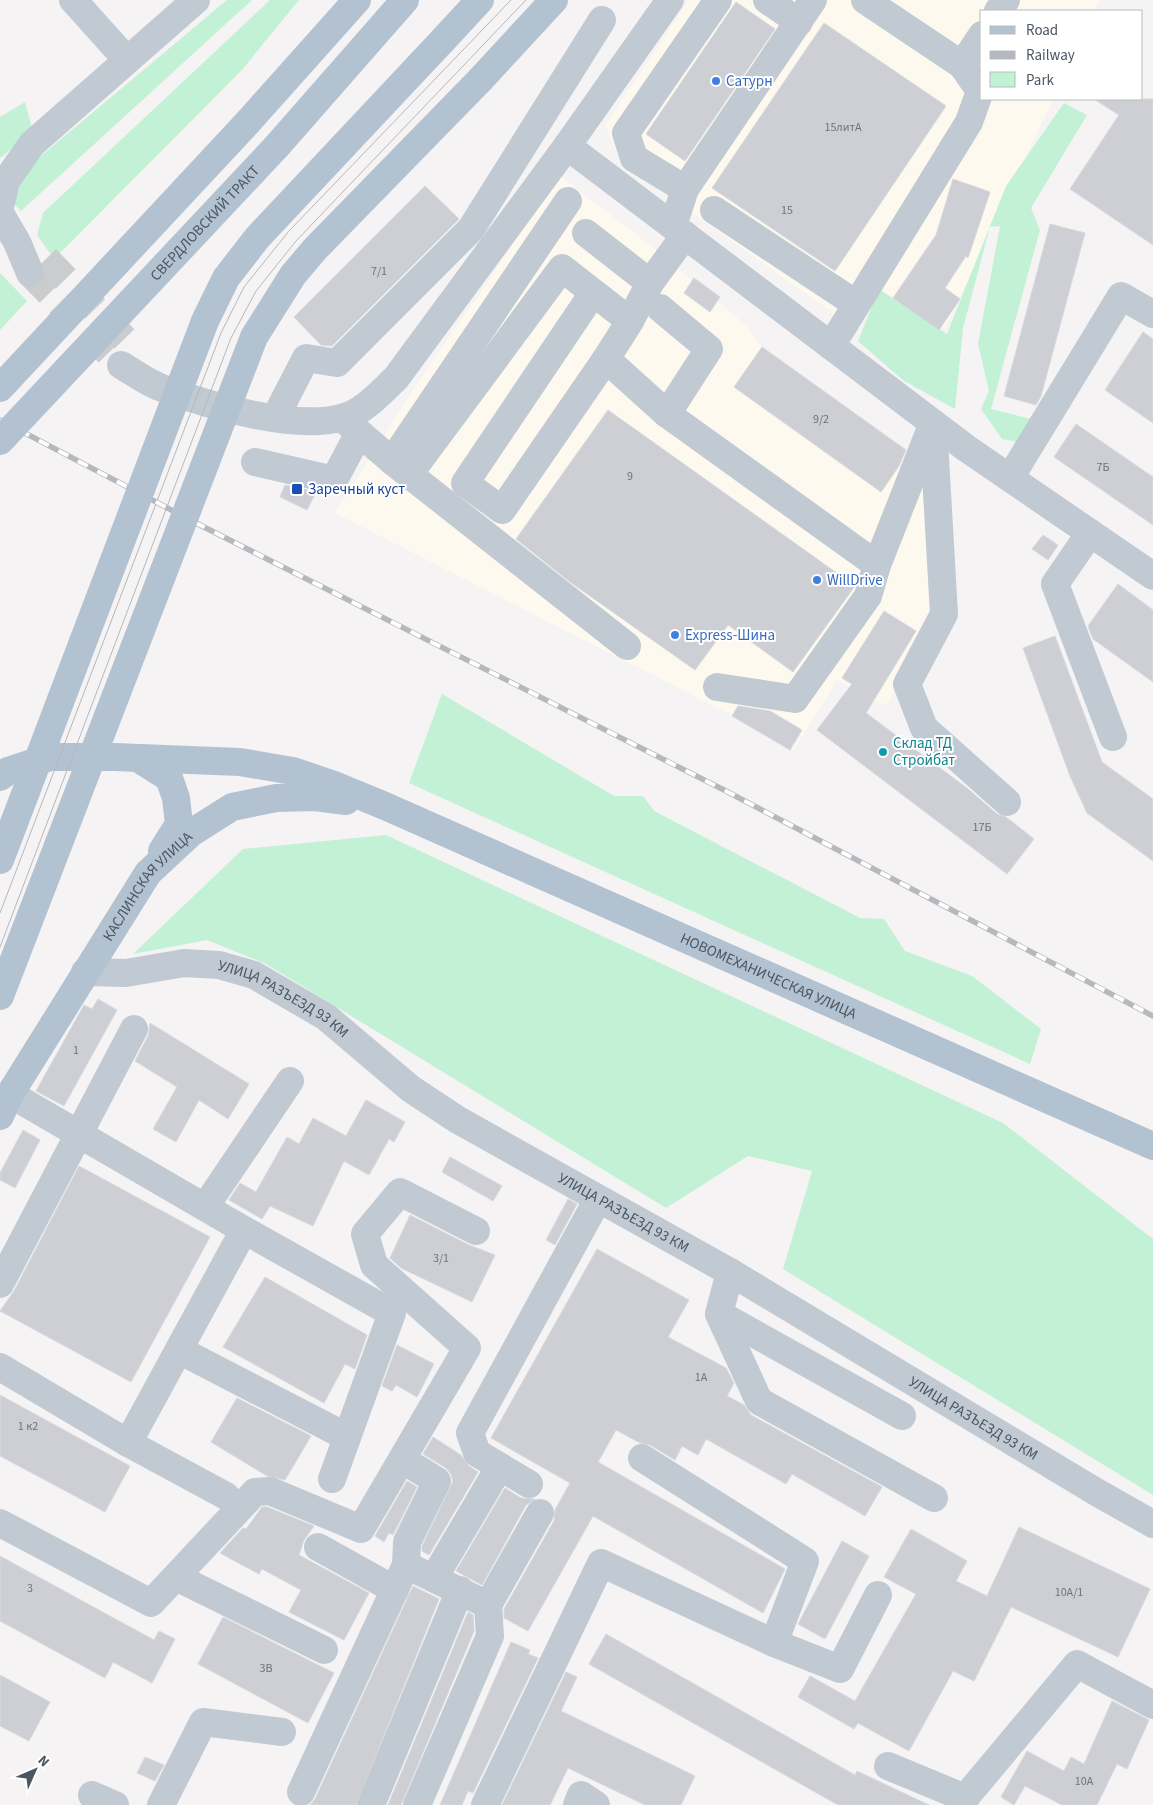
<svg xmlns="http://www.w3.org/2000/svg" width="1153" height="1805" font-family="'Source Sans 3',sans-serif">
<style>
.commercial{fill:#fdf9ef}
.green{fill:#c3f1d5}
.building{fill:#cdcfd5;stroke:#d7d9de}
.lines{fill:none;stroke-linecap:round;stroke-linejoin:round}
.minor-tunnel{stroke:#caccce;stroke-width:28;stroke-dasharray:28 14;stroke-linecap:butt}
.minor{stroke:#c1cad2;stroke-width:28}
.major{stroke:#b3c2d1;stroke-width:28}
.tram{stroke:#b5b8bd;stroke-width:1}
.rail-casing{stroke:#b5b8bd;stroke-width:5.5}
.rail{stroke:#fff;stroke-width:4;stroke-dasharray:11;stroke-linecap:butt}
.major-bridge{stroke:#b3c2d1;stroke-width:28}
.shop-dot{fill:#3f7fe0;stroke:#fff;stroke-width:2}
.transit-dot{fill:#1a4fb4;stroke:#fff;stroke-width:2}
.culture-dot{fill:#0f9aa8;stroke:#fff;stroke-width:2}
.labels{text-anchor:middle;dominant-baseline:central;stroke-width:4;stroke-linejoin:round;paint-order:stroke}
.number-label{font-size:12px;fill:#6b747e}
.shop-label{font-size:15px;fill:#366cbe;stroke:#fff;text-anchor:start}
.street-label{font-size:15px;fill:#4a5661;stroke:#fff}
.transit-label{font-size:15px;fill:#164399;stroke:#fff;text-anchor:start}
.culture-label{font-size:15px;fill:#0d838f;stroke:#fff;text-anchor:start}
</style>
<rect width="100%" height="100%" fill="#f5f3f3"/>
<!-- commercial -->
<g class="commercial">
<polygon points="689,0 1099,0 1094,11 982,11 982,99 1053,99 945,329 862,280 836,315 622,163 605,125"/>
<polygon points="560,176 655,249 747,326 762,347 909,452 902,462 927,480 933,615 886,706 837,680 793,751 745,722 335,513 415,387"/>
</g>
<!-- green -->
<g class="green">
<polygon points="227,0 252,0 21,211 11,201 29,166"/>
<polygon points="270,0 299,0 241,71 54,259 37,235 43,213"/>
<polygon points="25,102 33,132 0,158 0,117"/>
<polygon points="1064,103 1087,115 1031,208 1040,230 991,409 1048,423 1024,443 1002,439 981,409 989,391 978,344 1000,226 990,227 963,328 955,409 904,381 858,341 879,289 947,334 1006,186"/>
<polygon points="0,273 27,301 0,330"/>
<polygon points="442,694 614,796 643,796 654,811 860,918 884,919 905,951 972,976 1041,1029 1030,1064 409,783"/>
<polygon points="386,835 1003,1123 1153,1239 1153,1495 783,1269 812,1171 748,1156 666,1208 266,964 207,940 133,954 243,849"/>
</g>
<!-- building -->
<g class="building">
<polygon points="736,2 775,29 685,161 646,134"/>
<polygon points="824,23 946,106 835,271 712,188"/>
<polygon points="1094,99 1153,99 1153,245 1070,189 1119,115"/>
<polygon points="953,179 990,192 968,258 966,256 945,288 960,299 939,330 893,298 936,235"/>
<polygon points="425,186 459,219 332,346 321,345 294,317"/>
<polygon points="1050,224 1085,233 1041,396 1036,405 1004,396"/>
<polygon points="694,278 720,297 710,312 684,293"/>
<polygon points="1143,332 1153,339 1153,423 1105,390"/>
<polygon points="762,347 906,450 899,466 881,492 734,387"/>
<polygon points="608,410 855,586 793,672 728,625 695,670 570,582 516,539"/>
<polygon points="1076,424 1153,477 1153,525 1054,457"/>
<polygon points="285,485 316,492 307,510 280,497"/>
<polygon points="1043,535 1058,545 1048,560 1032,549"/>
<polygon points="1118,584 1153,610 1153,682 1093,639 1088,626"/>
<polygon points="884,611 916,631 866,713 967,788 997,814 1006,817 1034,839 1007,874 817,730 852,684 842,678"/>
<polygon points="1055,636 1102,762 1153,799 1153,861 1087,813 1070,776 1023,648"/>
<polygon points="738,706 770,711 802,730 790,750 732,716"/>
<polygon points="98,999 117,1010 64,1106 36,1091 84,1005 92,1009"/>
<polygon points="150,1023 249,1084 228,1119 199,1100 176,1142 153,1129 177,1087 135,1061 148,1036"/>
<polygon points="366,1100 405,1122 394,1142 389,1139 369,1175 344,1161 313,1226 270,1206 262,1219 229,1200 240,1183 256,1192 287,1137 299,1144 313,1118 346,1136"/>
<polygon points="23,1130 40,1140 15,1188 0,1180 0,1173"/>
<polygon points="450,1157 502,1186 493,1201 442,1172"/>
<polygon points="79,1166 210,1237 131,1382 0,1311 14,1291"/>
<polygon points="568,1199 577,1204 555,1245 546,1240"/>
<polygon points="410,1215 469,1245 495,1255 472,1302 401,1268 390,1258"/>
<polygon points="597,1249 689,1300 668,1337 726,1368 734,1383 727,1396 744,1405 751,1415 882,1487 865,1516 792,1474 786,1484 706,1439 698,1455 682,1446 675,1460 650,1445 640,1443 616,1430 598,1462 785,1569 763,1613 593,1516 528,1631 504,1618 504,1609 554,1521 555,1510 570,1483 491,1438"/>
<polygon points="265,1277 367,1335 355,1369 345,1364 324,1403 223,1347"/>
<polygon points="397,1345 434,1364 417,1397 396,1385 392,1391 382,1386"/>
<polygon points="0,1395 130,1466 105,1512 0,1456"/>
<polygon points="237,1398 311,1436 285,1480 267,1476 211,1442"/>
<polygon points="433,1437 461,1455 469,1466 478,1472 429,1555 422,1551 422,1546 453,1481 451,1474 446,1468 423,1454"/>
<polygon points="407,1481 417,1487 393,1535 389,1533 384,1542 375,1536"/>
<polygon points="505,1488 521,1498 535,1499 526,1505 482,1585 456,1571"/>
<polygon points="262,1507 267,1507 314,1526 304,1540 299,1555 369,1593 344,1640 289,1612 301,1590 262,1569 259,1574 220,1553 243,1528 246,1529"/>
<polygon points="1019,1527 1150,1589 1118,1657 1011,1607 974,1681 953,1671 909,1751 858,1723 854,1729 798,1697 810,1676 855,1701 916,1594 884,1577 911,1529 967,1561 956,1581 987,1596"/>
<polygon points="842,1541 869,1556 825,1639 798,1624"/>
<polygon points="0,1556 154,1640 159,1631 175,1639 152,1683 113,1662 105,1678 0,1621"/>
<polygon points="413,1586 439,1599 356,1805 310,1805 315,1799"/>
<polygon points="468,1612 473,1615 474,1631 401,1805 388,1805"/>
<polygon points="223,1617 334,1673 308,1723 198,1664"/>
<polygon points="606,1634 855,1775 857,1771 929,1805 838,1805 589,1664"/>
<polygon points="511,1642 530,1650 528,1654 538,1658 473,1793 468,1791 462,1805 440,1805"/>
<polygon points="566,1672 577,1677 561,1711 695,1776 681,1805 645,1805 568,1768 550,1805 502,1805"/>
<polygon points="0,1675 50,1702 29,1741 0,1726"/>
<polygon points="1112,1701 1149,1720 1127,1769 1117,1764 1097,1805 1062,1805 1025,1786 1014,1805 1001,1797 1027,1751 1064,1771 1071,1757 1084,1764"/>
<polygon points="145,1757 164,1765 155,1781 137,1773"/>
</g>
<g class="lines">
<!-- minor-tunnel -->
<g class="minor-tunnel">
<polyline points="46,259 134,349"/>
<polyline points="30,273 121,365"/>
</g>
<!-- minor -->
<g class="minor">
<polyline points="73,0 127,60"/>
<polyline points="767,0 799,22"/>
<polyline points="998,11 1006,0"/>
<polyline points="962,65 982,35"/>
<polyline points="567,146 966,448 1153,576"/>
<polyline points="685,189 634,158 626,133 718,0"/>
<polyline points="0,207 6,181 32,144 196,0"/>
<polyline points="714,210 856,304"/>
<polyline points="0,213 17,242 30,273"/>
<polyline points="673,226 685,189 813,0"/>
<polyline points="586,233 650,283"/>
<polyline points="593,293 465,483 502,510 606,359 630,321 650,283 685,235"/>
<polyline points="660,308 709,349 667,414"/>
<polyline points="831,346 969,122 980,91 962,65 865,0"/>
<polyline points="606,359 667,414 877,565 933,423 944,614 907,684 924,728 1007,802"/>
<path d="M121,365C135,373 149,384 165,389C210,406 293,430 341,418C363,413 380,393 396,378L567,146L670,0"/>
<polyline points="275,418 306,358 337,363 471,229 602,20"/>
<polyline points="342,418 392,461 627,646"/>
<polyline points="392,461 568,201"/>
<polyline points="255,462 334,480 359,433"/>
<polyline points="410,473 562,268 630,321"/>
<polyline points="1010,478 1121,296 1153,314"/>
<polyline points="1090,533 1055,584 1113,737"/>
<polyline points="717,687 795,699 868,596 877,565"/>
<path id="s1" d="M85,972L126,973L184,963L219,965L254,975L326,1017L411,1089L458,1120L730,1272L1098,1493L1153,1524"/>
<polyline points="10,1094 244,1230 392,1313 332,1479"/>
<polyline points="205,1207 290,1081"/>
<polyline points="730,1272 719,1314 902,1416"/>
<polyline points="0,1284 134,1029"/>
<polyline points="719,1314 759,1401 934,1498"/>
<polyline points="179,1350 347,1437"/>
<polyline points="0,1367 128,1443 244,1230"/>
<polyline points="128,1443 226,1496"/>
<polyline points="529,1484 477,1453 470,1433 598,1199"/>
<polyline points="0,1523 151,1603 255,1492 270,1491 361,1529 467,1348 374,1265 365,1234 400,1192 476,1231"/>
<polyline points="318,1547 395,1590"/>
<polyline points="406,1565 488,1605 540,1513"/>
<polyline points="176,1577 324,1650"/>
<polyline points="434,1578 493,1478"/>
<polyline points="774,1643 840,1669 878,1595"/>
<polyline points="888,1766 965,1798 1077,1664 1153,1705"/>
<polyline points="301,1792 406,1565 407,1542 437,1481 416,1468"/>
<polyline points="92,1795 115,1805"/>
<polyline points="161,1805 203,1722 282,1732"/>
<polyline points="371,1805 460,1590"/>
<polyline points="417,1805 490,1636 488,1605"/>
<polyline points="485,1805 601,1563 774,1643 805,1561 642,1458"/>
<polyline points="577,1805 581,1795 596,1805"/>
</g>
<!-- major -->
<g class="major">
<polyline points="443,40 480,0"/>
<polyline points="480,80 554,0"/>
<polyline points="248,122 357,0"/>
<polyline points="277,146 405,0"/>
<polyline points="139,759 169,778 176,798 179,824 162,851"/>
<path id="s2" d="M0,777L8,771L50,757H115L240,762L293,771L334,785L385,806L1153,1146"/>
<path id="s3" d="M0,1116L10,1094L148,873L191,833L232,807L276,798L315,797L346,801"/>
</g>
<!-- tram -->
<g class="tram">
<polyline points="0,913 221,333 244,287 289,231 511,0"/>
<polyline points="0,947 231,338 256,291 296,241 526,0"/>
</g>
<!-- rail casing -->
<g class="rail-casing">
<polyline id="rail" points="0,420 198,524 724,790 1153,1016"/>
</g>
<!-- rail -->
<use href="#rail" class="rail"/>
<!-- major-bridge -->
<g class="major-bridge">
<polyline points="0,388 248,122"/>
<path id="s4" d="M0,441L277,146"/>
<polyline points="0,860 205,321 226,278 257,238 443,40"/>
<polyline points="0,996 254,337 293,275 315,249 480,80"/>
</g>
</g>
<!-- markers -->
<g class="shop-dot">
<circle cx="716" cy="81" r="5"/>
<circle cx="817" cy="580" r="5"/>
<circle cx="675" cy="635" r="5"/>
</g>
<rect class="transit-dot" x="291" y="483" width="12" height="12" rx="2.5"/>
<circle class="culture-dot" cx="883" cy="752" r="5"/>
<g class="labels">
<!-- number labels -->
<g class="number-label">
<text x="843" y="127">15литА</text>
<text x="787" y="210">15</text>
<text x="379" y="271">7/1</text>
<text x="821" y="419">9/2</text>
<text x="1103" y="467">7Б</text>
<text x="630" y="476">9</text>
<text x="982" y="827">17Б</text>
<text x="76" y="1050">1</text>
<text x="441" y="1258">3/1</text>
<text x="701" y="1377">1А</text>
<text x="28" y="1426">1 к2</text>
<text x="30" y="1588">3</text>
<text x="1069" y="1592">10А/1</text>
<text x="266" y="1668">3В</text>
<text x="1084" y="1781">10А</text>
</g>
<!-- shop labels -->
<g class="shop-label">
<text x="726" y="81">Сатурн</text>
<text x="827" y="580">WillDrive</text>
<text x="685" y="635">Express-Шина</text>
</g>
<!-- street labels -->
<g class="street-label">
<text stroke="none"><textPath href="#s4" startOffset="299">СВЕРДЛОВСКИЙ ТРАКТ</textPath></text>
<text stroke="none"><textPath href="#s3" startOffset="274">КАСЛИНСКАЯ УЛИЦА</textPath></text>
<text stroke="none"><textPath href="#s2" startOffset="816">НОВОМЕХАНИЧЕСКАЯ УЛИЦА</textPath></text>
<text stroke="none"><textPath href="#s1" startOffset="208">УЛИЦА РАЗЪЕЗД 93 КМ</textPath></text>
<text stroke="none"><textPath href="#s1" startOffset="612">УЛИЦА РАЗЪЕЗД 93 КМ</textPath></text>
<text stroke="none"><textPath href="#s1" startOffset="1018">УЛИЦА РАЗЪЕЗД 93 КМ</textPath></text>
</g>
<!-- transit labels -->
<g class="transit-label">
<text x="308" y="489">Заречный куст</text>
</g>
<!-- culture labels -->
<g class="culture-label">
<text x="893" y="743">Склад ТД<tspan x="893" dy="17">Стройбат</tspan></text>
</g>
</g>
<!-- legend -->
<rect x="980" y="10" width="162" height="90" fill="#ffffff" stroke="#b7bbc0"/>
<rect x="990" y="26" width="25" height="8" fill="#b3c2d1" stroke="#b7bbc0"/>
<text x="1026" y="35" font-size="15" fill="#4a5661">Road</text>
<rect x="990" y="51" width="25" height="8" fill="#b5b8bd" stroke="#b7bbc0"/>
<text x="1026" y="60" font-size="15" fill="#4a5661">Railway</text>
<rect x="990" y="72" width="25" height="15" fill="#c3f1d5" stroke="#b7bbc0"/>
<text x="1026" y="85" font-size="15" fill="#4a5661">Park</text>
<!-- north arrow -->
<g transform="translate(35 1770) rotate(45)" stroke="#ffffff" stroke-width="4" paint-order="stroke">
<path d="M0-4L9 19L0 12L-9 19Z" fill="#4a5661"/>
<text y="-8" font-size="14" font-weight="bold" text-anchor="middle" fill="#4a5661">N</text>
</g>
</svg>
